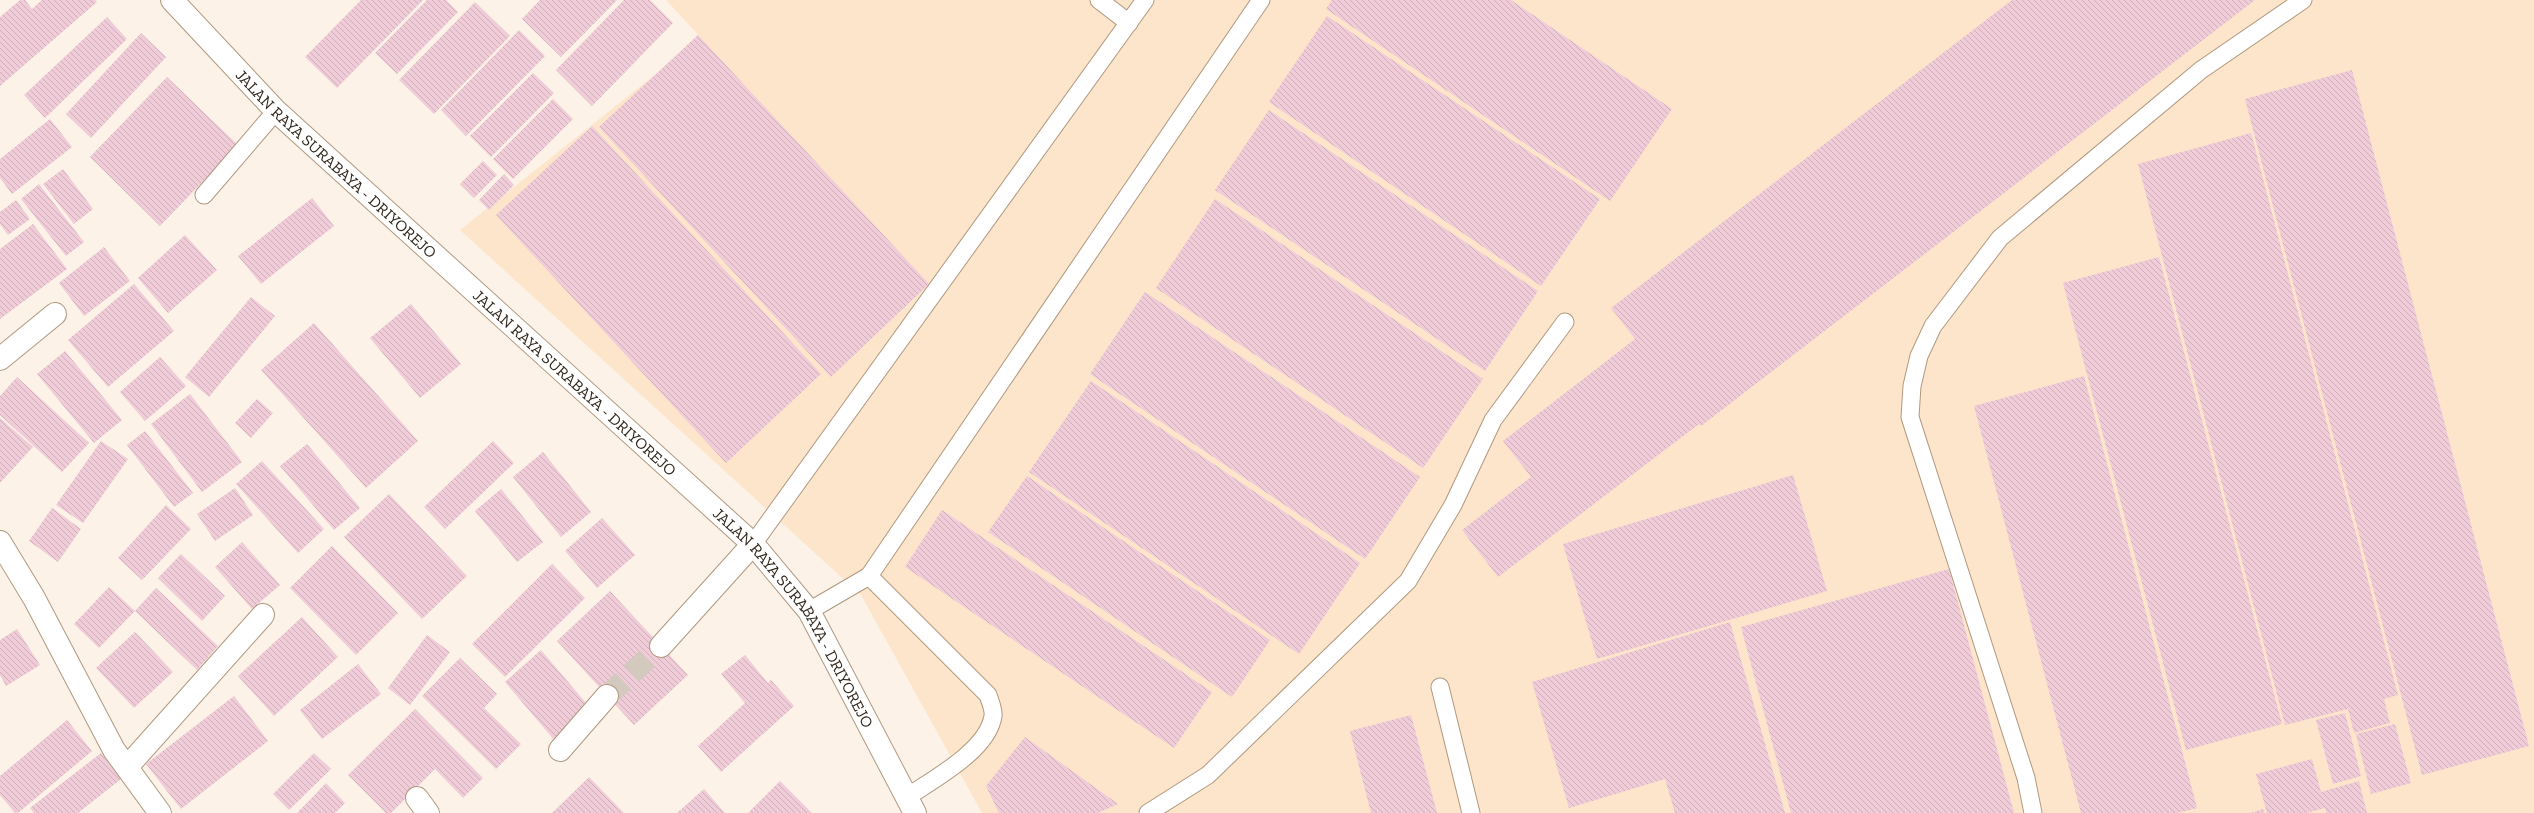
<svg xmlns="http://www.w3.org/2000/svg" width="2534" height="813" font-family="'Zilla Slab',serif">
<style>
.built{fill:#fde5cb}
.building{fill:url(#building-back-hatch)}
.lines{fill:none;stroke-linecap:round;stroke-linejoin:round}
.street-tunnel{stroke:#d3c9be;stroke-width:22;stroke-dasharray:22 11;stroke-linecap:butt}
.lane-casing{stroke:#b0987f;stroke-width:19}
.street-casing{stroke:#b0987f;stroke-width:24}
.primary-casing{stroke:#b0987f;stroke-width:24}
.lane{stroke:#fff;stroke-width:17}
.street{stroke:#fff;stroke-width:22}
.primary{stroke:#fff;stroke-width:22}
.labels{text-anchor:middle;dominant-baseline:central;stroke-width:4;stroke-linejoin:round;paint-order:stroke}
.street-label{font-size:16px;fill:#2d241a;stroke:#fff}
</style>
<defs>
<pattern id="building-back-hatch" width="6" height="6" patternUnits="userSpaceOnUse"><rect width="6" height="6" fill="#f0cbd8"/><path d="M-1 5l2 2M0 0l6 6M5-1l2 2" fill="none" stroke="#ceaeb9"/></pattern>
</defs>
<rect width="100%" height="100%" fill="#fcf2e7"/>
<!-- built -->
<polygon class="built" points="666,0 2534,0 2534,813 982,813 861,595 460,230 701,38"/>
<!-- building -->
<g class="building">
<polygon points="20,0 25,0 32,9 42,0 95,0 97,2 0,86 0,17"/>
<polygon points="361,0 423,0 337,88 305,57"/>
<polygon points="427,0 446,0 458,12 397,74 375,53"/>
<polygon points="540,0 617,0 561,57 522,19"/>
<polygon points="624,0 650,0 673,23 592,106 556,70"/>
<polygon points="1332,0 1511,0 1672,109 1610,201 1326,9"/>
<polygon points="2012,0 2255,0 1701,426 1699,424 1498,577 1462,530 1531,477 1503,441 1635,339 1611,308"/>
<polygon points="475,2 510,36 434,114 399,80"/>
<polygon points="1327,16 1600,199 1541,286 1269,102"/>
<polygon points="107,17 127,39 45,118 24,95"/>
<polygon points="519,30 545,56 466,136 441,110"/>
<polygon points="141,33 166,57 91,138 66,114"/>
<polygon points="698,35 929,284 831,377 599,127"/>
<polygon points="2352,70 2529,746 2422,775 2245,99"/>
<polygon points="533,73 554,93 491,157 470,136"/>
<polygon points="167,77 238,145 160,226 90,157"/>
<polygon points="553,99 573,119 513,179 493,159"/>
<polygon points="1269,110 1538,291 1485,371 1215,190"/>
<polygon points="50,119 72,147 12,194 0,178 0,159"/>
<polygon points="592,126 821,374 726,463 496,215"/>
<polygon points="2251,133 2398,695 2384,699 2390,723 2354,733 2348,709 2285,725 2138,164"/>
<polygon points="483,161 497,175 474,198 460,184"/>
<polygon points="63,169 93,209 74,224 43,184"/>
<polygon points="504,174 514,185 489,210 479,200"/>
<polygon points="39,184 84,242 66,256 21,199"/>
<polygon points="312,198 334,226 261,284 238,256"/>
<polygon points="1215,199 1483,379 1423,468 1156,288"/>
<polygon points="16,200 30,219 8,235 0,224 0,212"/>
<polygon points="33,224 67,269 0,319 0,249"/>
<polygon points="185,235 217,270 168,313 138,278"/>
<polygon points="104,247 130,281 84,316 59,283"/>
<polygon points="2159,257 2282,724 2186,750 2063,283"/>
<polygon points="134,284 174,331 108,387 68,340"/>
<polygon points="1145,292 1420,477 1365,559 1090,374"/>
<polygon points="251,297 275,316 209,397 185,377"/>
<polygon points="411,304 461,364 420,398 370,338"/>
<polygon points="314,323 418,441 366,488 261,370"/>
<polygon points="65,351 122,420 94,443 37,374"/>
<polygon points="160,357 186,386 145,421 120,392"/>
<polygon points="2084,376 2197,808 2177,813 2081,813 1974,406"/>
<polygon points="17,377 89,443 62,472 0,415 0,396"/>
<polygon points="1091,381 1360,563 1299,654 1029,472"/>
<polygon points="190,394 242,462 202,492 151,424"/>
<polygon points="257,399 273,413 251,438 235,423"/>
<polygon points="0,418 33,447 0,483"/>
<polygon points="145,431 193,493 174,507 127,445"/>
<polygon points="101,441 128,459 83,523 56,505"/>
<polygon points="493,441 514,463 445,529 424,507"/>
<polygon points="307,444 360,508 334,530 280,466"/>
<polygon points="543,452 591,512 561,537 513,477"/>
<polygon points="262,461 324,529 298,553 236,484"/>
<polygon points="1793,475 1827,591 1597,659 1563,544"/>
<polygon points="1027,476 1270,640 1232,697 988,532"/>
<polygon points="235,488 253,515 215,541 197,514"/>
<polygon points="501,489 543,542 517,562 475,511"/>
<polygon points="389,494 467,576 422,619 344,537"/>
<polygon points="166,505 191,529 142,580 118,558"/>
<polygon points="52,508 81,529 58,562 29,541"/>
<polygon points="942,510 1212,692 1174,748 905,567"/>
<polygon points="602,518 635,555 597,588 565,551"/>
<polygon points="242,542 280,585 252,609 215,567"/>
<polygon points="332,546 398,613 356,655 290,588"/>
<polygon points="181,554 225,596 202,621 158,578"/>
<polygon points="552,564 585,598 505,677 472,644"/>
<polygon points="1949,569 2014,813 1791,813 1741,627"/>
<polygon points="109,587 135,611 99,648 74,624"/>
<polygon points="156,588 218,646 197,670 135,611"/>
<polygon points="610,591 688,675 634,725 557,641"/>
<polygon points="302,617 338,657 274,716 238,676"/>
<polygon points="1730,622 1785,813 1675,813 1665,779 1569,808 1532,682"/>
<polygon points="17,629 40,665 6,686 0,675 0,640"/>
<polygon points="135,632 173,672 134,708 96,668"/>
<polygon points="427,635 450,652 410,705 388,688"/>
<polygon points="541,650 592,710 555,741 505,682"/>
<polygon points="745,655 768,683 771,680 794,706 721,772 698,746 745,703 721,674"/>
<polygon points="460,658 497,694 484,708 521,744 496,769 422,696"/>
<polygon points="358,664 381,694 322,739 300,710"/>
<polygon points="234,696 268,741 181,809 146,764"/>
<polygon points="415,709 483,778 463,798 435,769 391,813 386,813 348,775"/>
<polygon points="2345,713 2361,776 2333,784 2316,720"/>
<polygon points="1411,715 1437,813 1371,813 1350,731"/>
<polygon points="67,720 92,751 18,813 15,813 0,795 0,776"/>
<polygon points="2395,724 2411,783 2371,794 2356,734"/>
<polygon points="1025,737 1118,804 1098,813 999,813 986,786"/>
<polygon points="101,753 121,779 78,813 34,813 30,808"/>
<polygon points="314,753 331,769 289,810 273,794"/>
<polygon points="2312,759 2321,792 2359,781 2367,813 2326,813 2325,808 2306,813 2267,813 2256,774"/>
<polygon points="589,777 624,813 552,813"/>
<polygon points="780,781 812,813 748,813"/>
<polygon points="326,783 345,803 335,813 297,813"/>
<polygon points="704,789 725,813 677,813"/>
<polygon points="2263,809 2264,813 2251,813"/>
</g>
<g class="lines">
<!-- street-tunnel -->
<polyline class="street-tunnel" points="607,696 661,646"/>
<!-- lane casing -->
<g class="lane-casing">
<g id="lane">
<polyline points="1099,0 1129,23"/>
<polyline points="204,195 276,111"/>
<polyline points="753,544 1145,0"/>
<polyline points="809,611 869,576"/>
<polyline points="1440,687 1471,813"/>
<path d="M907,797C934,779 988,750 993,716C994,710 990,701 988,695L869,576L1261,0"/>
<polyline points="1148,813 1208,775 1408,581 1453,505 1493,420 1565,322"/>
<polyline points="2033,813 2026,778 1910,417 1912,386 1919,356 1933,326 2000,238 2201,70 2303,0"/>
</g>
</g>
<!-- street casing -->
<g class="street-casing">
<g id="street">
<polyline points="0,359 55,314"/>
<polyline points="0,542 34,598 114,750 160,813"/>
<polyline points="661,646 753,544"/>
<polyline points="560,750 607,696"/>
<polyline points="127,767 263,615"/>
<polyline points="417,798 428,813"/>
</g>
</g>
<!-- primary casing -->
<g class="primary-casing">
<g id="primary">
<path id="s1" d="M172,0L276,111L753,544L809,611L915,813"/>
</g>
</g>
<!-- lane -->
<use href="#lane" class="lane"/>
<!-- street -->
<use href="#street" class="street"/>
<!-- primary -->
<use href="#primary" class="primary"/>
</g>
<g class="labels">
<!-- street labels -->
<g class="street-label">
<text stroke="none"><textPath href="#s1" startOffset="232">JALAN RAYA SURABAYA - DRIYOREJO</textPath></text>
<text stroke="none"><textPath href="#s1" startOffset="556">JALAN RAYA SURABAYA - DRIYOREJO</textPath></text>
<text stroke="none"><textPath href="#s1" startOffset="880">JALAN RAYA SURABAYA - DRIYOREJO</textPath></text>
</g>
</g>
</svg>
